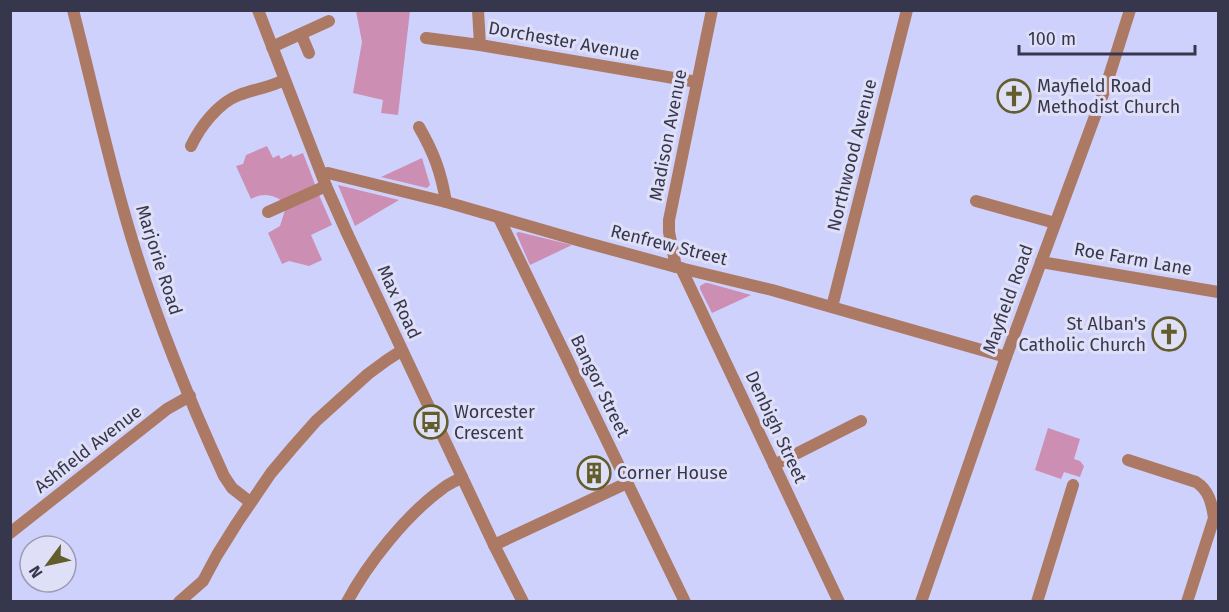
<svg xmlns="http://www.w3.org/2000/svg" width="1229" height="612" font-family="'Fira Sans',sans-serif">
<style>
.green{fill:#cd8eb3}
.lines{fill:none;stroke-linecap:round;stroke-linejoin:round}
.minor{stroke:#ac7964;stroke-width:12}
.tertiary{stroke:#ac7964;stroke-width:12}
.labels{text-anchor:middle;dominant-baseline:central;stroke-width:6;stroke-linejoin:round;paint-order:stroke}
.street-label{font-size:18px;fill:#36374d;stroke:#dfe0f7}
.poi-label{font-size:18px;fill:#36374d;stroke:#dfe0f7;text-anchor:start}
</style>
<rect width="100%" height="100%" fill="#cfd1fd"/>
<!-- green -->
<g class="green">
<polygon points="356,11 410,11 398,115 381,113 383,100 353,93 362,42"/>
<path d="M267,146L273,158L279,155L281,159L291,154L293,157L303,153L316,187L282,201C272,194 262,193 251,199L236,166L243,164L246,155Z"/>
<polygon points="422,158 430,185 427,188 381,177"/>
<polygon points="338,185 399,200 355,226"/>
<polygon points="319,195 332,225 311,235 322,260 309,266 289,261 282,264 268,233 280,226 285,210"/>
<polygon points="519,232 572,245 530,265 516,233"/>
<polygon points="705,283 708,283 751,295 712,313 700,289 700,286"/>
<polygon points="1048,428 1080,439 1074,459 1080,461 1084,466 1080,477 1064,472 1061,479 1035,470"/>
</g>
<g class="lines">
<!-- minor -->
<g class="minor">
<path d="M73,10C91,80 106,150 126,219C151,307 186,393 224,476L232,488L250,502"/>
<polyline points="478,10 480,45"/>
<polyline points="301,34 309,53"/>
<polyline points="426,38 480,45 697,82"/>
<polyline points="272,47 329,21"/>
<path d="M419,127C434,153 441,172 446,202"/>
<path d="M191,146C200,127 218,103 239,95C254,89 269,88 284,80"/>
<polyline points="322,175 328,173 446,202 584,242 676,267 772,290 1006,357"/>
<polyline points="976,201 1055,223"/>
<polyline points="268,212 326,186"/>
<polyline points="499,218 685,602"/>
<polyline points="1041,262 1218,292"/>
<polyline points="676,267 669,232 669,220 712,10"/>
<polyline points="681,268 839,602"/>
<polyline points="832,307 907,10"/>
<path d="M1128,460L1196,482C1209,490 1212,504 1214,518L1187,602"/>
<polyline points="774,465 861,421"/>
<polyline points="10,533 167,409 190,396"/>
<polyline points="494,545 627,483"/>
<polyline points="179,602 203,581 217,555 237,523 271,473 293,447 316,421 368,374 387,360 401,351"/>
<path d="M347,602C368,563 406,515 442,489C448,484 456,481 462,477"/>
<polyline points="1037,602 1073,485"/>
</g>
<!-- tertiary -->
<g class="tertiary">
<polyline points="258,10 326,186 347,233 494,545 523,602"/>
<polyline points="921,602 1006,357 1105,89 1130,10"/>
</g>
</g>
<!-- icons -->
<defs>
<g id="church-ring" transform="scale(1.725)"><circle r="9.5" fill="#dfe0f7" stroke="#625d2a" stroke-width="1.5"/><path d="M-1.2-6h2.4v3.5h3.3v2.4h-3.3V6h-2.4V-.1h-3.3v-2.4h3.3Z" fill="#625d2a"/></g>
<g id="bus-ring" transform="scale(1.725)"><circle r="9.5" fill="#dfe0f7" stroke="#625d2a" stroke-width="1.5"/><path d="M-5-6H5V4H4V6H2V4H-2V6H-4V4H-5ZM-3.5-4V0h7V-4ZM-3.5 1.2v1.5H-2V1.2ZM2 1.2v1.5H3.5V1.2Z" fill="#625d2a"/></g>
<g id="building-ring" transform="scale(1.725)"><circle r="9.5" fill="#dfe0f7" stroke="#625d2a" stroke-width="1.5"/><path d="M-4-6H4V6H1V3H-1V6H-4ZM-2.5-4.3h1.7v1.8h-1.7ZM.8-4.3h1.7v1.8H.8ZM-2.5-1h1.7V.8h-1.7ZM.8-1h1.7V.8H.8Z" fill="#625d2a"/></g>
</defs>
<g fill-rule="evenodd">
<use href="#church-ring" x="1014" y="96"/>
<use href="#church-ring" x="1169" y="334"/>
<use href="#bus-ring" x="431" y="422"/>
<use href="#building-ring" x="594" y="473"/>
</g>
<g class="labels">
<!-- street labels -->
<g class="street-label">
<text transform="translate(564 41) rotate(10)">Dorchester Avenue</text>
<text transform="translate(668 135) rotate(-79)">Madison Avenue</text>
<text transform="translate(852 155) rotate(-76)">Northwood Avenue</text>
<text transform="translate(669 245) rotate(14)">Renfrew Street</text>
<text transform="translate(1133 259) rotate(10)">Roe Farm Lane</text>
<text transform="translate(159 260) rotate(72)">Marjorie Road</text>
<text transform="translate(1008 299) rotate(-70)">Mayfield Road</text>
<text transform="translate(399 302) rotate(65)">Max Road</text>
<text transform="translate(600 386) rotate(64)">Bangor Street</text>
<text transform="translate(776 427) rotate(65)">Denbigh Street</text>
<text transform="translate(88 449) rotate(-38)">Ashfield Avenue</text>
</g>
<!-- poi labels -->
<g class="poi-label">
<text x="1037" y="86">Mayfield Road<tspan x="1037" dy="21">Methodist Church</tspan></text>
<text x="1146" y="324" text-anchor="end">St Alban's<tspan x="1146" dy="21">Catholic Church</tspan></text>
<text x="454" y="412">Worcester<tspan x="454" dy="21">Crescent</tspan></text>
<text x="617" y="473">Corner House</text>
</g>
</g>
<!-- border -->
<rect width="1229" height="612" fill="none" stroke="#36374d" stroke-width="24"/>
<!-- north arrow -->
<g transform="translate(48 564) rotate(237)"><circle r="28" fill="#dfe0f7" stroke="#9b9cb3" stroke-width="1.5"/>
<path d="M0-4.5L10 22L0 15L-10 22Z" fill="#625d2a"/>
<text y="-9" font-size="16" font-weight="bold" text-anchor="middle" fill="#36374d">N</text>
</g>
<!-- scale -->
<path d="M1019 45v9h176v-9" fill="none" stroke="#36374d" stroke-width="3"/>
<text x="1028" y="45" font-size="18" fill="#36374d" stroke="#dfe0f7" stroke-width="4.5" paint-order="stroke">100 m</text>
</svg>
